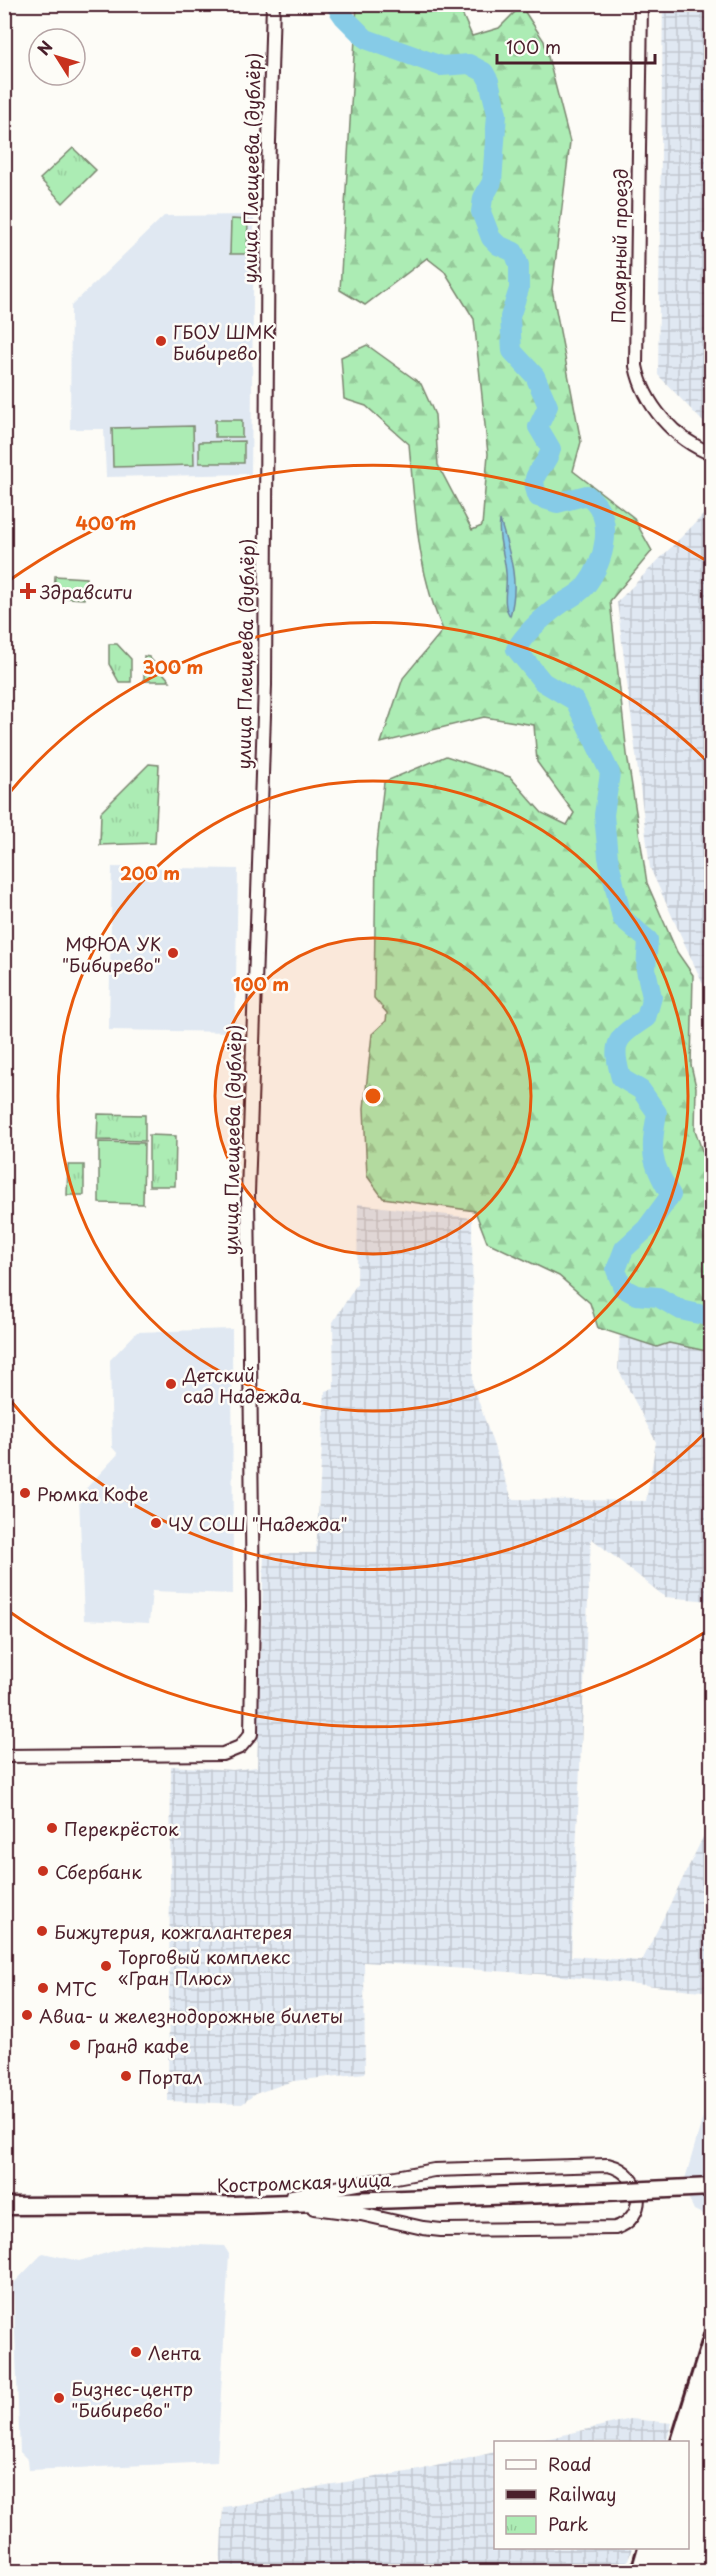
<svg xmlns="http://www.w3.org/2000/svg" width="716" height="2576" font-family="'Playpen Sans',sans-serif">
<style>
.built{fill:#e0e8f2}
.industrial{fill:url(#industrial-grid)}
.grass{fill:#acecb4;stroke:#7b8670;stroke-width:1.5}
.forest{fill:url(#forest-firs);stroke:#7b8670;stroke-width:1.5}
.park{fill:url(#park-tufts);stroke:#7b8670;stroke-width:1.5}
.water{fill:#86cbe7;stroke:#6e869c;stroke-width:1.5}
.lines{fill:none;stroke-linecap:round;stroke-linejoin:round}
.river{stroke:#86cbe7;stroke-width:20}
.street-casing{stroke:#4a1f2b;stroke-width:16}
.secondary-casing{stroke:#4a1f2b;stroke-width:21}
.street{stroke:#fdfcf7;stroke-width:12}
.secondary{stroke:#fdfcf7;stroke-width:16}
.rail{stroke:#4a1f2b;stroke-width:3}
.secondary-bridge-casing{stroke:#4a1f2b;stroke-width:21;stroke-linecap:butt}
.secondary-bridge{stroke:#fdfcf7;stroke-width:16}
.ring{fill:none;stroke:#e8590c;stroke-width:3}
.poi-dot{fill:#c8321e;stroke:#fdfcf7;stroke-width:2}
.labels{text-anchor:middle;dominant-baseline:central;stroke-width:5;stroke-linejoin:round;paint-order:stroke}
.street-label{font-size:18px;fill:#4a1f2b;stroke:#fdfcf7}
.poi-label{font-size:18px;fill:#4a1f2b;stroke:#fdfcf7;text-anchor:start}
.centre{fill:#e8590c;stroke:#fdfcf7;stroke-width:3}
.ring-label{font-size:18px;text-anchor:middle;font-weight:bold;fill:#e8590c;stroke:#fdfcf7;stroke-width:5;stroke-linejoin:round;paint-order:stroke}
</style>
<defs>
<pattern id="industrial-grid" width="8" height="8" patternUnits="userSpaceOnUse" patternTransform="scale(1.5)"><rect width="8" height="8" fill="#e0e8f2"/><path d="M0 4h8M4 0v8" fill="none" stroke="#c2c7d0"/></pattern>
<pattern id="forest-firs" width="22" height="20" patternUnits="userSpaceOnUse" patternTransform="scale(1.5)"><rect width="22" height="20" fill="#acecb4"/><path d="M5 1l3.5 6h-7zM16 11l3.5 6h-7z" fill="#96ca9b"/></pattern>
<pattern id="park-tufts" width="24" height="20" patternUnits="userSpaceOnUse" patternTransform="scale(1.5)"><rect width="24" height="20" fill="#acecb4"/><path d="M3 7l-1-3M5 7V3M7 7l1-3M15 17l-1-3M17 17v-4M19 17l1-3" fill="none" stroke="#96ca9b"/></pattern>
</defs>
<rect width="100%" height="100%" fill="#fdfcf7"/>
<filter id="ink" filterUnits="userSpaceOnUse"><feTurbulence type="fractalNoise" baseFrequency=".0167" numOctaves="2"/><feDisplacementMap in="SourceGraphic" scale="12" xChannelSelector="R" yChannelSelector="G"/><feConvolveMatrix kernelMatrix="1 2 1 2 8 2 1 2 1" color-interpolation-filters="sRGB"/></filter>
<g filter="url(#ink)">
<!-- built -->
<g class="built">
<polygon points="254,215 251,474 106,477 104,429 70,429 71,306 164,216"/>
<polygon points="112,867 238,869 235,1032 109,1030"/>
<polygon points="232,1329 233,1594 152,1591 149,1623 84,1620 79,1496 118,1454 112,1447 110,1360 137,1332"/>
<polygon points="711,2089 711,2218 694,2210 683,2186"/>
<polygon points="142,2243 224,2246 229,2254 217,2462 29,2470 28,2460 20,2452 13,2284 43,2253 79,2261"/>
</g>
<!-- industrial -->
<g class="industrial">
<polygon points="663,5 711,5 712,419 706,425 658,375"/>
<polygon points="711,507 711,1021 708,995 650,868 617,602"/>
<polygon points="358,1204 472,1218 473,1385 512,1499 646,1501 656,1442 618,1369 620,1330 711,1349 711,1601 665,1597 591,1538 571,1956 642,1961 711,1821 711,1992 552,1975 364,1962 365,2073 293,2081 255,2094 242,2104 168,2101 171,1766 233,1770 257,1767 264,1553 316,1553 325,1391 334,1389 333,1322 357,1284"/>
<polygon points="631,2419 672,2423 666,2442 533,2442"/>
<polygon points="495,2452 496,2548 632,2548 624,2571 220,2571 223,2507 257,2502 321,2486 419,2470"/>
</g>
<!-- grass -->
<g class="grass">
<polygon points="231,219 248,220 247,254 230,254"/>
<rect x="215" y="420" width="27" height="17"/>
<polygon points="193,426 194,465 113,467 112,428"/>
<polygon points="244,441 244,463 199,463 199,442"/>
<polygon points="55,576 86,578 84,599 54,597"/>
<polygon points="99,1142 144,1143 143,1204 99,1203"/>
</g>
<!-- forest -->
<path class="forest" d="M357,5H446L461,11L472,36L499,28L521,6L544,41L570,142L552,289L581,442L573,471L633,517L652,551L610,601L627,754L647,883L677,952L693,975L691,1065L696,1087L695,1130L707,1165L711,1194V1352L669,1343L657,1347L598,1328L590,1303L559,1276L487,1242L475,1211L383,1198L367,1176L364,1108L372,1034L386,1021L387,1013L374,998L376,853L384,782L446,756L510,777L542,813L567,825L574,813L537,762L534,725L484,717L381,743L403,678L443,630C417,572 415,507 409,444L366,406L344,399L341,357L367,345L421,384L435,415L438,465L472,530L482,526L488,454L474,319L445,272L427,258L365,305L340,290Z"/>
<!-- park -->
<g class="park">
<polygon points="73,148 96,170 63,203 40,179"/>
<polygon points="109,644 117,644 131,659 131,682 119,682 109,664"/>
<polygon points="144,656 149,657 170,681 144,681"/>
<polygon points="149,764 159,765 155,843 100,845 101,812"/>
<polygon points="98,1114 145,1115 145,1141 97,1140"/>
<polygon points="149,1135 176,1136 175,1186 149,1186"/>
<polygon points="68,1165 84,1165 84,1195 67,1195"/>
</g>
<!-- water -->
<path class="water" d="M500,520C510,554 520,582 510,616C501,603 508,588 506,573C505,555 497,539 500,520Z"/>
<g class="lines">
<!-- river -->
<path class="river" d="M335,4L344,17L366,39L441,66L469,64L484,72L489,81L497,114L492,182L483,198L481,212L491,238L498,245L514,252L519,265V289L510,317L512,351L535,376L548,406L538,427L551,449C545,472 527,470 538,497L557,503L587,495C617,517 605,561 585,587C578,595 566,600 558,606C542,618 526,632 516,649L543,682L575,701L610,773L604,815L608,857L622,918L648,940L646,970L652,997L646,1018C616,1038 611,1042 621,1078L641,1090L657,1113C650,1152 650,1161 671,1195L646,1229L624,1249L616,1270L623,1288L636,1295L658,1297L681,1310L712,1317"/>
<!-- street casing -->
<g class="street-casing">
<g id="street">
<path d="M641,4L636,366C644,405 674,439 712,454"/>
<polyline points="4,1756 223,1754 240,1747 251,1734 253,1606 248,1193 265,685 268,175 273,4"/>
<path d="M292,2196L434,2170L608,2165C645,2174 648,2218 615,2228L441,2230L423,2228L361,2214L314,2208"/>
</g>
</g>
<!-- secondary casing -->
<g class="secondary-casing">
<polyline id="secondary" points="4,2206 234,2205 604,2192"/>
</g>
<!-- street -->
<use href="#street" class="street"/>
<!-- secondary -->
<use href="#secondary" class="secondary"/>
<!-- rail -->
<g class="rail">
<polyline points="670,2442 712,2307"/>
<polyline points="630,2572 637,2548"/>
</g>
<!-- secondary-bridge casing -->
<g class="secondary-bridge-casing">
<polyline id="secondary-bridge" points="604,2192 712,2187"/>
</g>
<!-- secondary-bridge -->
<use href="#secondary-bridge" class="secondary-bridge"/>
</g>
</g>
<!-- distance rings -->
<circle cx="373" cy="1096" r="158" fill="#e8590c" fill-opacity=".12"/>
<g class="ring">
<circle cx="373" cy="1096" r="158"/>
<circle cx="373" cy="1096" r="315"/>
<path d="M710 1428A473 473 0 0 1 5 1394M5 798A473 473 0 0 1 710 764"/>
<path d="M707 1631A631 631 0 0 1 7 1610M7 582A631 631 0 0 1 707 561"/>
</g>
<!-- markers -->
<g class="poi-dot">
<circle cx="161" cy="341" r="6"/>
<path d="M25 582h6v6h6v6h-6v6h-6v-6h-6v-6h6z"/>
<circle cx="173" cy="953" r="6"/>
<circle cx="171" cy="1384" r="6"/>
<circle cx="25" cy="1493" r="6"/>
<circle cx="156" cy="1523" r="6"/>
<circle cx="52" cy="1828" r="6"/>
<circle cx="43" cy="1871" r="6"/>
<circle cx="42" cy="1931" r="6"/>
<circle cx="106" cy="1966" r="6"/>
<circle cx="43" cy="1988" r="6"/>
<circle cx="27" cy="2015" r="6"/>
<circle cx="75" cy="2045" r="6"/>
<circle cx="126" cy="2076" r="6"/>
<circle cx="136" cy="2352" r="6"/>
<circle cx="59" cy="2398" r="6"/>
</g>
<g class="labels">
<!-- street labels -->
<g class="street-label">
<text transform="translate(251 168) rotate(-89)">улица Плещеева (дублёр)</text>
<text transform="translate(619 246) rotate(-89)">Полярный проезд</text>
<text transform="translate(245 654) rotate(-89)">улица Плещеева (дублёр)</text>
<text transform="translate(232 1140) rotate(-89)">улица Плещеева (дублёр)</text>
<text transform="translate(304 2182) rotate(-2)">Костромская улица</text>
</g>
<!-- poi labels -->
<g class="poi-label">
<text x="173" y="331">ГБОУ ШМК<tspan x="173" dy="21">Бибирево</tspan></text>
<text x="40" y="591">Здравсити</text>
<text x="161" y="943" text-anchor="end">МФЮА УК<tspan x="161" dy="21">"Бибирево"</tspan></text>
<text x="183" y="1374">Детский<tspan x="183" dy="21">сад Надежда</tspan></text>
<text x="37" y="1493">Рюмка Кофе</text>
<text x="168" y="1523">ЧУ СОШ "Надежда"</text>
<text x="64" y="1828">Перекрёсток</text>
<text x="55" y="1871">Сбербанк</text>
<text x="54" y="1931">Бижутерия, кожгалантерея</text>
<text x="118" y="1956">Торговый комплекс<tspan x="118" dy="21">«Гран Плюс»</tspan></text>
<text x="55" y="1988">МТС</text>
<text x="39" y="2015">Авиа- и железнодорожные билеты</text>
<text x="87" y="2045">Гранд кафе</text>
<text x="138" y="2076">Портал</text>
<text x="148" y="2352">Лента</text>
<text x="71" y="2388">Бизнес-центр<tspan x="71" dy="21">"Бибирево"</tspan></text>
</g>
</g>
<circle cx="373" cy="1096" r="9" class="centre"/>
<g class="ring-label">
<text x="106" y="530">400 m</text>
<text x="173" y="674">300 m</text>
<text x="150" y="880">200 m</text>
<text x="261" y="991">100 m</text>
</g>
<!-- margin -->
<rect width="716" height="2576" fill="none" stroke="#fdfcf7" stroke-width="24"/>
<rect x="12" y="12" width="692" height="2552" fill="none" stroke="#4a1f2b" stroke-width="2" filter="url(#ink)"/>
<!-- legend -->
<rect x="494" y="2441" width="195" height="108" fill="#fdfcf7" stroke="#b5a4a5" stroke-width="1.5"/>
<rect x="506" y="2460" width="30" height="9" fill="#fdfcf7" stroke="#b5a4a5" stroke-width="1.5"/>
<text x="548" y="2471" font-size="18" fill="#4a1f2b">Road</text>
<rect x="506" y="2490" width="30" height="9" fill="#4a1f2b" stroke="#b5a4a5" stroke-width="1.5"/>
<text x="548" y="2501" font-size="18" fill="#4a1f2b">Railway</text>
<rect x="506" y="2516" width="30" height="18" fill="url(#park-tufts)" stroke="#b5a4a5" stroke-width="1.5"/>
<text x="548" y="2531" font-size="18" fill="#4a1f2b">Park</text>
<!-- north arrow -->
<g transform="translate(57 57) rotate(307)"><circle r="28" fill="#fdfcf7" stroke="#b5a4a5" stroke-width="1.5"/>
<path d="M0-4.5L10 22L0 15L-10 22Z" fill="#c8321e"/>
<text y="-9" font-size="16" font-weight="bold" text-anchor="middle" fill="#4a1f2b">N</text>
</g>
<!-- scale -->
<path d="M497 54v9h158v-9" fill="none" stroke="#4a1f2b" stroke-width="3"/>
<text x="506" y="54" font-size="18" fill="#4a1f2b" stroke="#fdfcf7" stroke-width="4.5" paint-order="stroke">100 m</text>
</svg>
